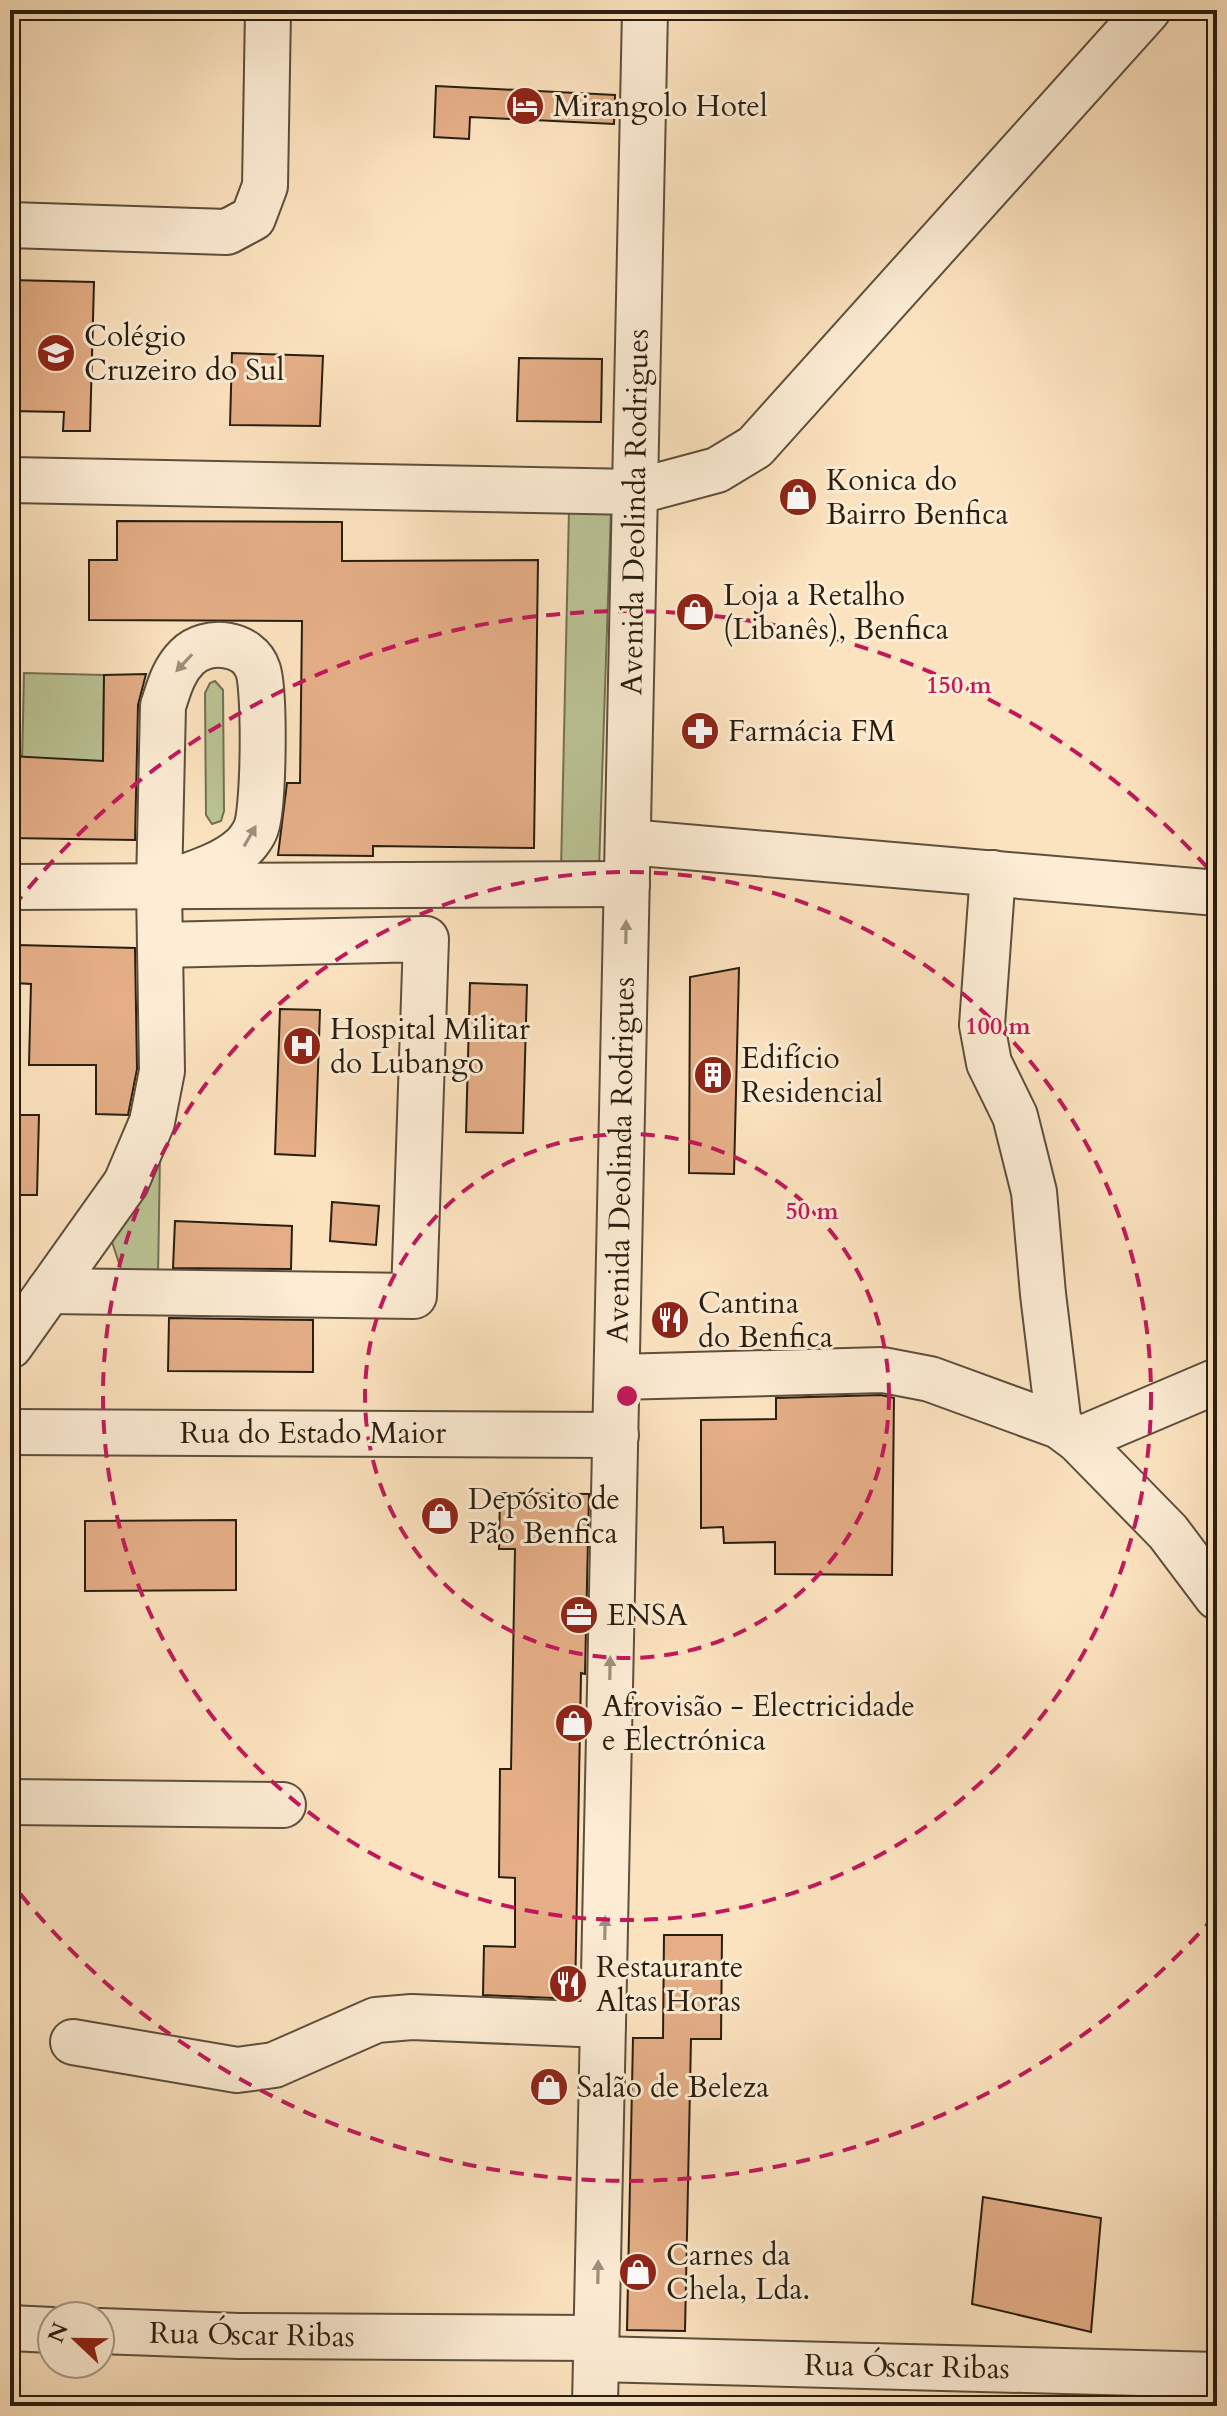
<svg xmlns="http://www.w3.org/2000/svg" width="1227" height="2416" font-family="Cardo,serif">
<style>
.green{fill:#bbc495;stroke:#727153;stroke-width:2}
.building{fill:#e5ae87;stroke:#281e11;stroke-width:2}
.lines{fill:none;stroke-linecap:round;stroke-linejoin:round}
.minor-casing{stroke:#5d4f3c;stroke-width:48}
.minor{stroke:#fdedd5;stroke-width:44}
.oneway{fill:#9d907d}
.ring{fill:none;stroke:#c2185b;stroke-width:4;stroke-dasharray:14 10}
.labels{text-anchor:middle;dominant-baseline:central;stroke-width:6;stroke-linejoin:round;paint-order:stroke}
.poi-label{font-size:30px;fill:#281e11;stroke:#fdedd5;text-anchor:start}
.street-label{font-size:30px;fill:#281e11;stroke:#fdedd5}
.centre{fill:#c2185b;stroke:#fdedd5;stroke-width:4}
.ring-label{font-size:24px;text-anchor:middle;font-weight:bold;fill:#c2185b;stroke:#fdedd5;stroke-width:6;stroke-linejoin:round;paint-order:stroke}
</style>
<rect width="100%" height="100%" fill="#fce3bf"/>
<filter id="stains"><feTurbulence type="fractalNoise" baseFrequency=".0025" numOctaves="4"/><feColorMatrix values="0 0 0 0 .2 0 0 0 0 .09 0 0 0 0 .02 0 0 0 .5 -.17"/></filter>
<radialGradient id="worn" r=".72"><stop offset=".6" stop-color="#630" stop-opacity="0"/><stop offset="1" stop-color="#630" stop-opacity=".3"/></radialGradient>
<!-- green -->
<g class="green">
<polygon points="569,509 611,509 599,869 561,870"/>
<polygon points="24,673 104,675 102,839 62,839 62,811 21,810"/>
<polygon points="215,681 223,690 224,811 221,821 212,824 206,815 205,693 210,683"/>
<polygon points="160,1154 158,1277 124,1278 108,1230"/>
</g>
<!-- building -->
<g class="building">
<polygon points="436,86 615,95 614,124 470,117 469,139 434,137"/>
<polygon points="10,280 94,282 90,431 63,431 64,412 10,411"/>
<polygon points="232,353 323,356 320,426 230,425"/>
<polygon points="519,358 602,359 601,422 517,421"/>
<polygon points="117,521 342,522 342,561 538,560 534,848 373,846 373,856 278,855 287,783 300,783 302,621 89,620 89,560 117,560"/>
<polygon points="146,674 138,705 135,840 10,838 10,756 103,761 104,675"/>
<polygon points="17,945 135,948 137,1069 128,1115 96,1114 96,1065 29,1065 31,984 15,983"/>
<polygon points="739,968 734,1174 689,1173 690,977"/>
<polygon points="470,983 527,985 523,1133 466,1132"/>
<polygon points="280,1009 320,1010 315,1156 275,1154"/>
<polygon points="10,1115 39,1115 37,1195 10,1195"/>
<polygon points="332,1202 379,1206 376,1245 330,1241"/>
<polygon points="175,1221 292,1226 291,1269 173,1268"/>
<polygon points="169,1318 313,1320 313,1372 168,1371"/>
<polygon points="881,1395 894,1398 892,1575 775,1574 775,1542 724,1543 723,1527 701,1528 701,1420 776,1419 776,1398"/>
<polygon points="500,1493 589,1494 585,1674 581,1673 575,1999 483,1995 484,1946 515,1947 515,1878 499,1877 500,1769 511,1769 515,1549 499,1549"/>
<polygon points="236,1520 236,1590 85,1591 85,1521"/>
<polygon points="664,1935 722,1935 721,2039 691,2039 685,2331 627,2330 633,2038 663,2038"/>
<polygon points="983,2197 1101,2218 1091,2332 972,2304"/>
</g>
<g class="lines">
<!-- minor casing -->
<g class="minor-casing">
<g id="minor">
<polyline points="10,225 227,232 253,218 265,186 268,10"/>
<polyline points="10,480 635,492 717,470 755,447 1148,10"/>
<polyline points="628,842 1217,893"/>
<polyline points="993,873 982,1025 989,1063 1015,1116 1034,1192 1043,1294 1059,1426"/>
<polyline points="10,887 627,884"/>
<polyline points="49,1291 414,1296 426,939 160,945"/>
<path d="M10,1346L126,1183L152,1122L162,1071L159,886L163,706C169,688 173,671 187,657C207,637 249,642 258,670C265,691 264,808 256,828C254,834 247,844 242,848C221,867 185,876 159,886"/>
<polyline points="617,1377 883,1370 930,1379 1059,1426 1078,1440 1168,1532 1217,1597"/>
<polyline points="10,1432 616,1435"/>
<polyline points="1078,1440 1217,1381"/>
<polyline points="10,1802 283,1805"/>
<polyline points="73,2042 237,2070 274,2065 376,2020 412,2017 603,2025"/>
<polyline points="10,2328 52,2330"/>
<polyline points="100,2331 239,2336 596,2338"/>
<polyline points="596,2359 1217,2375"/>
<polyline points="595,2406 645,10"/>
</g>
</g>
<!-- minor -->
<use href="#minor" class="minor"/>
</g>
<!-- one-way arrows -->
<defs><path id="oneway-solid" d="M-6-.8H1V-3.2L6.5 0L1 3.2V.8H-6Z" transform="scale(2)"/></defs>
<g class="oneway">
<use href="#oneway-solid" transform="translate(184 663) rotate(133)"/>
<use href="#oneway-solid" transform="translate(250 836) rotate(-60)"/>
<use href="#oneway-solid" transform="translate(626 932) rotate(-89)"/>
<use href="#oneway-solid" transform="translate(610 1668) rotate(-89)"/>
<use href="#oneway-solid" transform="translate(605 1928) rotate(-89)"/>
<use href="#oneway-solid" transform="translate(598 2272) rotate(-89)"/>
</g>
<!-- distance rings -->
<g class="ring">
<circle cx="627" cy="1396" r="262"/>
<circle cx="627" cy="1396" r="524"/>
<path d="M1215 1916A785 785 0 0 1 13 1885M13 907A785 785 0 0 1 1215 876"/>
</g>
<!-- icons -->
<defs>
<g id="hotel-disc" transform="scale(2)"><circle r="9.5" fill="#8f2418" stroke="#fdedd5"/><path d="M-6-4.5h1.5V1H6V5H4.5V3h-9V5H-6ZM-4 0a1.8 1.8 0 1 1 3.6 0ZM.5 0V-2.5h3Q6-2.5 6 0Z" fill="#fff"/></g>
<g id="school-disc" transform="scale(2)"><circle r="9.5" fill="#8f2418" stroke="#fdedd5"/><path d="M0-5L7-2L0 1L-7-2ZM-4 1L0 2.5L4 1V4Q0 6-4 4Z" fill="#fff"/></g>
<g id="shop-disc" transform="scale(2)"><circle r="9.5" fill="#8f2418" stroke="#fdedd5"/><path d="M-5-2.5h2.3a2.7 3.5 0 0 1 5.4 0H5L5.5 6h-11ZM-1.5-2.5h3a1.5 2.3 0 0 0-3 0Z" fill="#fff"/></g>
<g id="pharmacy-disc" transform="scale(2)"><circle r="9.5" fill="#8f2418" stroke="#fdedd5"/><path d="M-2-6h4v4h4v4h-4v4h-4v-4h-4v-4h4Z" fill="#fff"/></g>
<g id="hospital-disc" transform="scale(2)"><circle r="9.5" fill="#8f2418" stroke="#fdedd5"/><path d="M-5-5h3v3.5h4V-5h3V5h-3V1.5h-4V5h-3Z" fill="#fff"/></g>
<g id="building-disc" transform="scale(2)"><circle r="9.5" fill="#8f2418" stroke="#fdedd5"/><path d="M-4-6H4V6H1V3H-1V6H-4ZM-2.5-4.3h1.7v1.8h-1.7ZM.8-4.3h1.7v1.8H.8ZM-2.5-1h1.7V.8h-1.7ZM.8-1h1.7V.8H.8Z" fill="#fff"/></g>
<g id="restaurant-disc" transform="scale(2)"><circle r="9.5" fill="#8f2418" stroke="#fdedd5"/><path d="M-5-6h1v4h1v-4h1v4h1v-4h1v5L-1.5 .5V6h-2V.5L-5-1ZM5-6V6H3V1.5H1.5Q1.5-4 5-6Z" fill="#fff"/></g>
<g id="office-disc" transform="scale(2)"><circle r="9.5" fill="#8f2418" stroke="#fdedd5"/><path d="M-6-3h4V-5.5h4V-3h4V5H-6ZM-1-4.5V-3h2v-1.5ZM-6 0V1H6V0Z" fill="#fff"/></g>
</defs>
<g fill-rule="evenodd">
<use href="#hotel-disc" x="525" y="106"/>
<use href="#school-disc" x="56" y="353"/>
<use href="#shop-disc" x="798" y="497"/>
<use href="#shop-disc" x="695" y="612"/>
<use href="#pharmacy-disc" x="700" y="731"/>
<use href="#hospital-disc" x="302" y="1046"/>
<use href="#building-disc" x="713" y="1075"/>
<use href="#restaurant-disc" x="670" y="1320"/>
<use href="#shop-disc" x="440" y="1516"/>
<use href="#office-disc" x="579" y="1615"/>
<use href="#shop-disc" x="574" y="1723"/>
<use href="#restaurant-disc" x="568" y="1984"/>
<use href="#shop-disc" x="549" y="2087"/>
<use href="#shop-disc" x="638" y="2272"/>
</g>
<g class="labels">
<!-- poi labels -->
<g class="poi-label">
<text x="553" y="106">Mirangolo Hotel</text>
<text x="84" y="336">Colégio<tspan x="84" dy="34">Cruzeiro do Sul</tspan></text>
<text x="826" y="480">Konica do<tspan x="826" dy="34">Bairro Benfica</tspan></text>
<text x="723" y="595">Loja a Retalho<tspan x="723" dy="34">(Libanês), Benfica</tspan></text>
<text x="728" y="731">Farmácia FM</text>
<text x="330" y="1029">Hospital Militar<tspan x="330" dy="34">do Lubango</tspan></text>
<text x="741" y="1058">Edifício<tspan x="741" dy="34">Residencial</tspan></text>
<text x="698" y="1303">Cantina<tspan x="698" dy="34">do Benfica</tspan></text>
<text x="468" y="1499">Depósito de<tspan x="468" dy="34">Pão Benfica</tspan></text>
<text x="607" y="1615">ENSA</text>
<text x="602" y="1706">Afrovisão - Electricidade<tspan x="602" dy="34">e Electrónica</tspan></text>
<text x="596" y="1967">Restaurante<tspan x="596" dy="34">Altas Horas</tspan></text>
<text x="577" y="2087">Salão de Beleza</text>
<text x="666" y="2255">Carnes da<tspan x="666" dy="34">Chela, Lda.</tspan></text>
</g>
<!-- street labels -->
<g class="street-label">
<text transform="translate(635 512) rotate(-89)">Avenida Deolinda Rodrigues</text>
<text transform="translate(621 1160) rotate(-89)">Avenida Deolinda Rodrigues</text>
<text x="313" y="1433">Rua do Estado Maior</text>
<text transform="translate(252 2335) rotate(1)">Rua Óscar Ribas</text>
<text transform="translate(907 2367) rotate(1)">Rua Óscar Ribas</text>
</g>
</g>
<circle cx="627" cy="1396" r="12" class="centre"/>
<g class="ring-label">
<text x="959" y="693">150 m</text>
<text x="998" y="1034">100 m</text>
<text x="812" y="1219">50 m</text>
</g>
<!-- margin -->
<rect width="1227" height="2416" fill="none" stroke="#fce3bf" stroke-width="40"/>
<rect x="12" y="12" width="1203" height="2392" fill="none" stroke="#281e11" stroke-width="4"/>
<rect x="20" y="20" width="1187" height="2376" fill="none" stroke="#281e11" stroke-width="2"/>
<!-- north arrow -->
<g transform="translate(76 2340) rotate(292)"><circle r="38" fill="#fdedd5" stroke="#a89a87" stroke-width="2"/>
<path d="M0-6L14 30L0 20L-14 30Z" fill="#8f2418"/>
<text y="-12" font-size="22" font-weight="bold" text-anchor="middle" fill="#281e11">N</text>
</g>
<rect width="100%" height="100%" filter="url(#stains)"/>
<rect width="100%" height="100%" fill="url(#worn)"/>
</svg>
